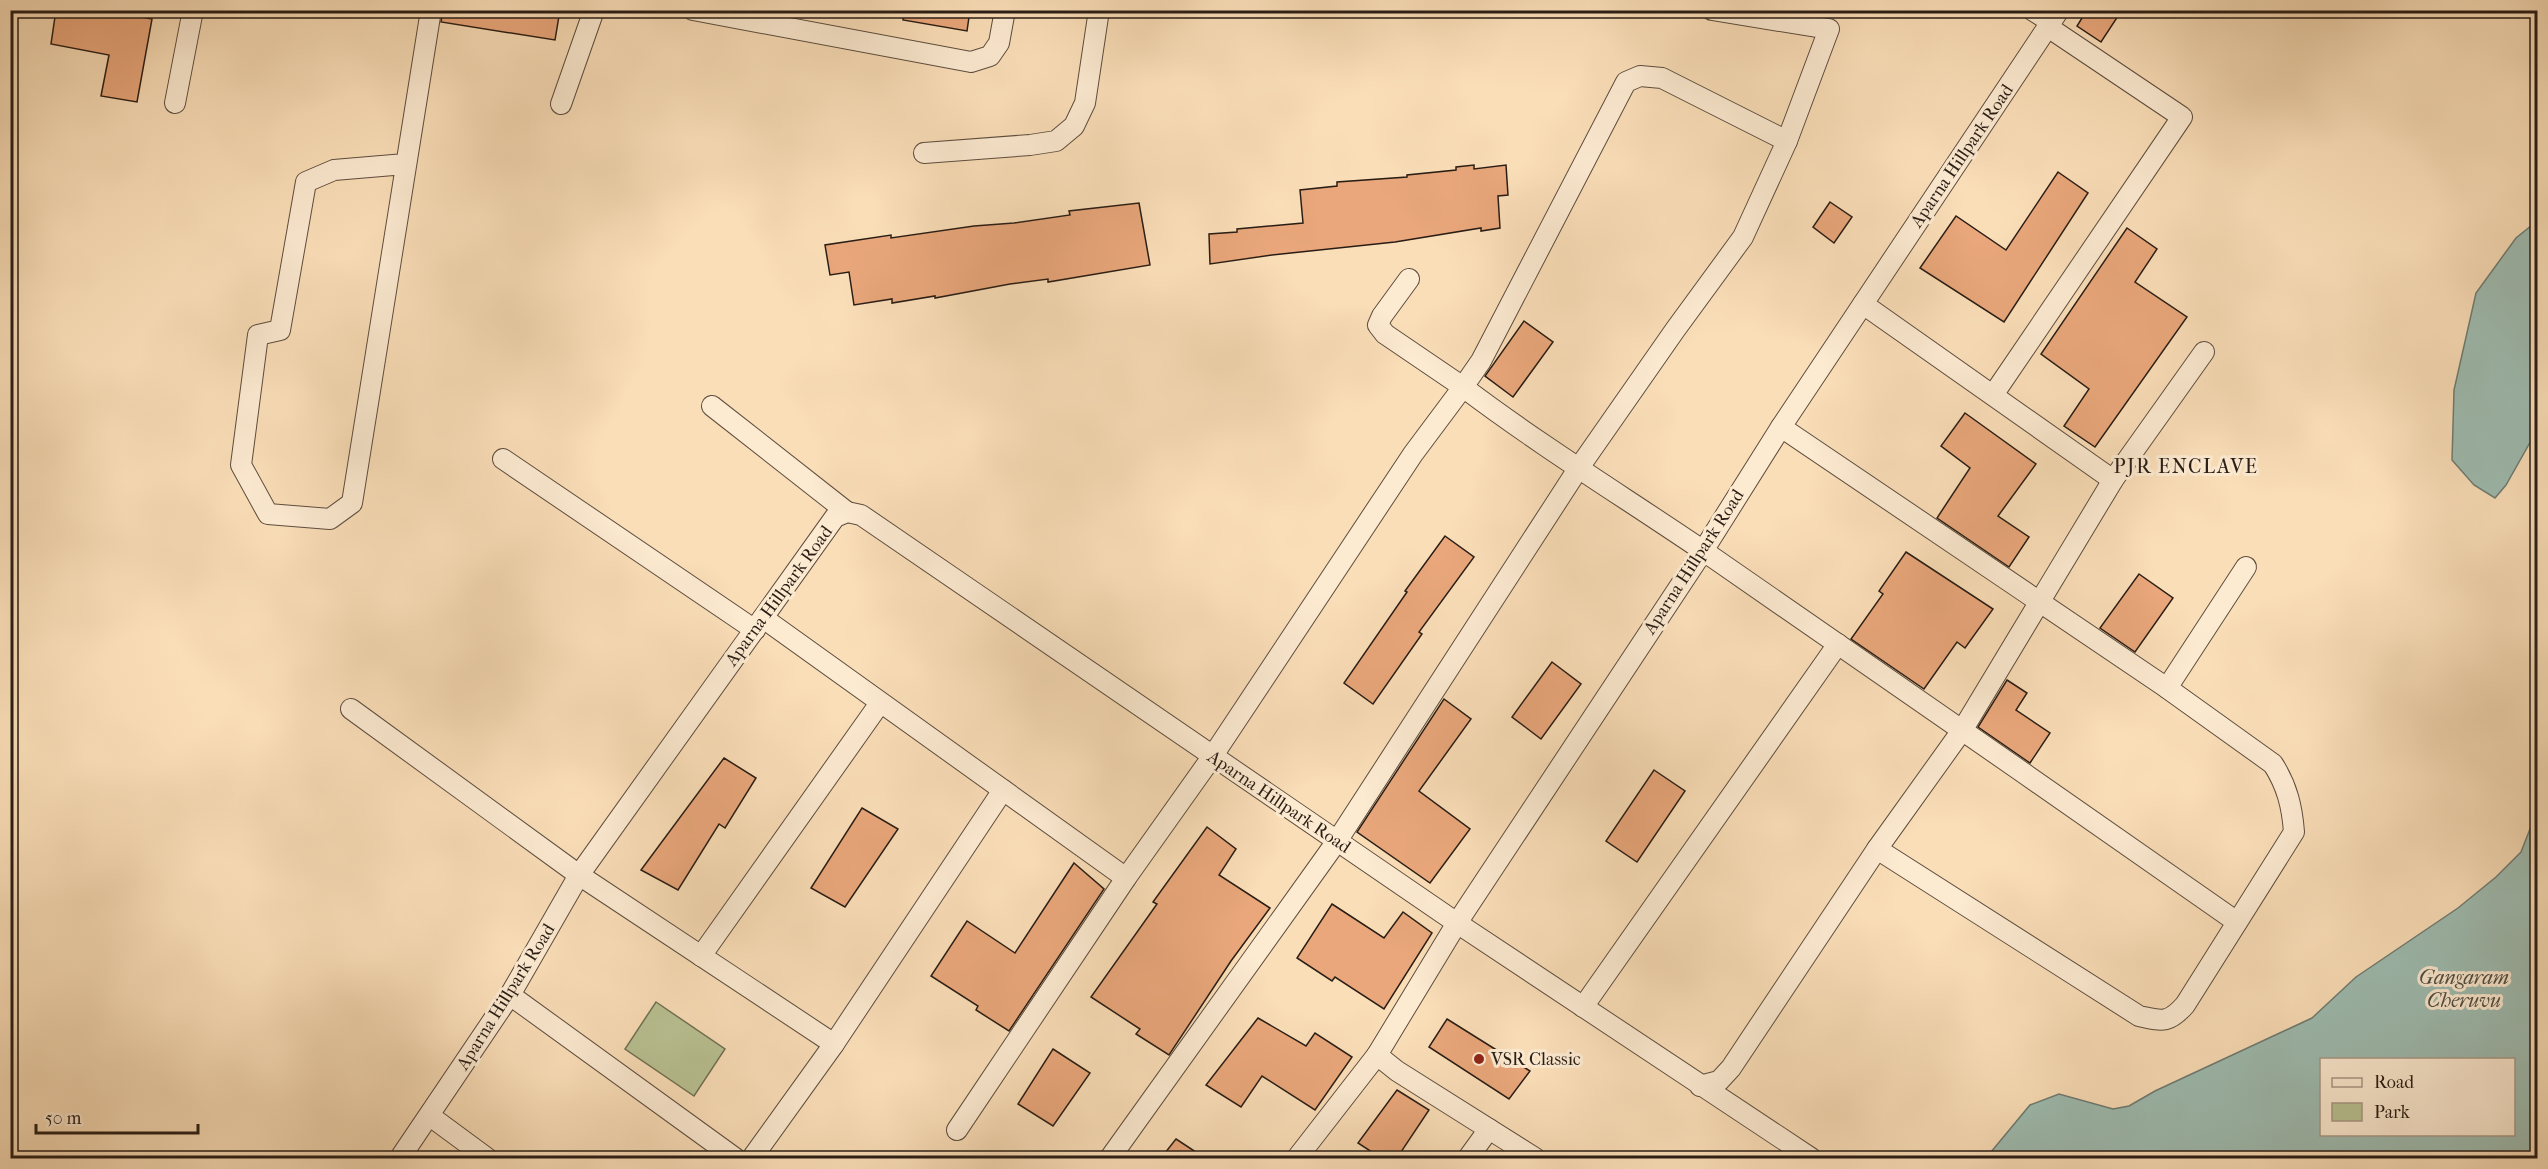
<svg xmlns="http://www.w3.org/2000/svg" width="2548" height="1169" font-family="'IM FELL French Canon',serif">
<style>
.green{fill:#b9c293;stroke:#717054;stroke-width:1.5}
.water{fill:#9ebcb1;stroke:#6f7c73;stroke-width:1.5;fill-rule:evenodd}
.building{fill:#e9a77b;stroke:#291d15;stroke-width:1.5}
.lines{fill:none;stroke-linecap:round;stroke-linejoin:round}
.street-casing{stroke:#5d4d3e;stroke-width:22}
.street{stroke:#fcead1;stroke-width:20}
.poi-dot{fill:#8f2418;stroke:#fcead1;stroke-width:2}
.labels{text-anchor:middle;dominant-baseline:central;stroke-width:6;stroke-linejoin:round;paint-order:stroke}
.street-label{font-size:18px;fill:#291d15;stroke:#fcead1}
.poi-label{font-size:18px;fill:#291d15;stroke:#fcead1;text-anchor:start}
.neighbourhood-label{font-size:20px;letter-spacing:1.5px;fill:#291d15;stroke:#fcead1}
.water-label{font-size:20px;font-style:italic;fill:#4c4d44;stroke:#fcead1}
</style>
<rect width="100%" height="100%" fill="#fadeb8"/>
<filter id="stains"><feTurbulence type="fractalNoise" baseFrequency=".00333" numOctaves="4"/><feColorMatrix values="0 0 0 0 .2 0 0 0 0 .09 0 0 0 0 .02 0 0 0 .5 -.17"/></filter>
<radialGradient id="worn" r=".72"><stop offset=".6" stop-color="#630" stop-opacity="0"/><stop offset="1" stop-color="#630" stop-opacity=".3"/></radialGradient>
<!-- green -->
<polygon class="green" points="656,1002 725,1049 694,1096 625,1049"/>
<!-- water -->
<g class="water">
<polygon points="2537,221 2537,430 2506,485 2495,498 2474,485 2452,460 2454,390 2476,293 2516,238"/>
<path d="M2537,811V1158H1986L2030,1105L2059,1094L2113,1109L2129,1106L2155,1091L2312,1018L2356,977L2458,908L2496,877L2521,852ZM2322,1060H2514V1134H2322Z"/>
</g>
<!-- building -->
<g class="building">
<polygon points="56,10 104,10 152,19 137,102 101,96 109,55 51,44"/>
<polygon points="443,10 560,10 555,40 441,22"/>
<polygon points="904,10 970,10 967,31 903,20"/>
<polygon points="2087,10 2122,10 2101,42 2077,26"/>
<polygon points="1474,165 1474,169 1506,165 1508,195 1498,196 1500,228 1481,231 1481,228 1395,242 1272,255 1210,264 1209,234 1237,232 1237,229 1303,223 1300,190 1337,186 1337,182 1407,177 1407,175 1456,170 1456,167"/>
<polygon points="2058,172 2088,193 2004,322 1920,268 1956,216 2006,250"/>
<polygon points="1830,202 1852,217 1834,243 1813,227"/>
<polygon points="1139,203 1150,265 1048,282 1048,279 1010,284 935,298 935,296 892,303 892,299 854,305 849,272 830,275 825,245 891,235 891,238 974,226 1014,223 1070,215 1069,211"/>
<polygon points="2127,228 2157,249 2135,282 2187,317 2095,447 2064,426 2089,389 2041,354"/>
<polygon points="1524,321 1553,342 1513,397 1485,376"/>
<polygon points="1965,413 2036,464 1998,516 2029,537 2009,567 1937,518 1970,468 1941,446"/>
<polygon points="1445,536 1474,557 1419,632 1422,634 1373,704 1344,683 1407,592 1405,591"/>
<polygon points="1906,552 1993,609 1965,648 1957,642 1924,689 1851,639 1883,594 1879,591"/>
<polygon points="2139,574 2173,598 2135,652 2100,628"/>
<polygon points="1552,662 1581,684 1541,739 1512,717"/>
<polygon points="2007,680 2027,693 2016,710 2050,733 2030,763 1978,727"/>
<polygon points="1444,699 1471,719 1419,791 1470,829 1430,883 1357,832"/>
<polygon points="724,758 756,778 725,828 719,824 678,890 641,870"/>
<polygon points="1654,770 1685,791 1637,862 1606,841"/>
<polygon points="862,808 898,829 845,907 811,888"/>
<polygon points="1207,827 1236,849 1219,875 1270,908 1231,961 1169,1055 1136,1034 1140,1029 1091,997 1157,904 1153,902"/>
<polygon points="1074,863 1104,889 1009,1031 976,1010 978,1006 931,976 967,921 1015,953"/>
<polygon points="1332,904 1384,938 1403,912 1432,933 1384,1009 1335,977 1332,981 1297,958"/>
<polygon points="1258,1018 1306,1046 1315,1033 1352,1057 1315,1110 1262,1076 1241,1107 1206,1085"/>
<polygon points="1447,1019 1530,1071 1509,1099 1429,1047"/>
<polygon points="1053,1049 1090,1073 1053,1126 1018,1104"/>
<polygon points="1397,1090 1429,1110 1397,1158 1381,1158 1358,1143"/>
<polygon points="1176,1139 1205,1158 1161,1158"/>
</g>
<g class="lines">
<!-- street casing -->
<g class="street-casing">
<g id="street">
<polyline points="693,10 971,62 990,56 999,43 1005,10"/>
<polyline points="2032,10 2051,22"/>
<polyline points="175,103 193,10"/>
<polyline points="561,104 594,10"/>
<path d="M1787,141L1662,78L1640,76L1626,82L1481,361L1463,387C1541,446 1624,497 1705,552C1883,675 2060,798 2237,922"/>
<polyline points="924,153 1030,145 1056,141 1074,126 1085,103 1099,10"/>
<polyline points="405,164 334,170 306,182 280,330 258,335 241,465 268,514 330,519 352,503 431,10"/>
<polyline points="1863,304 2113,480"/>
<polyline points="1993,395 2182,117 2048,27"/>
<polyline points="712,406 847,512"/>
<path d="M1781,427L2167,688L2273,764C2287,786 2292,806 2294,832L2185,1005C2168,1024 2162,1021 2139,1016L1877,849"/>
<polyline points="503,459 755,630"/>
<polyline points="763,618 1126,878"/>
<polyline points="2167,688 2246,567"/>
<polyline points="351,709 579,875 834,1044"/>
<polyline points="701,956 880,703"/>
<polyline points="510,995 735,1158"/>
<polyline points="1583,1007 1838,644"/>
<polyline points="1700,1086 1719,1081 1731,1068 1877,849 1963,729 2113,480 2204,352"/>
<polyline points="430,1116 487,1158"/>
<polyline points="957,1130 1126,878 1212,757 1413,454 1463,387 1385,334 1378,325 1382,316 1409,279"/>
<polyline points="400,1158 510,995 579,875 835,517 847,512 861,515 1457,923 1811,1158"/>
<polyline points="752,1158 834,1044 1003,790"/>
<polyline points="1110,1158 1337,841 1578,469 1675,330 1743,237 1787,141 1829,29 1712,10"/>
<polyline points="1297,1158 1377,1055"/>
<polyline points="1468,1158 1489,1129"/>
<polyline points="1535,1158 1397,1071 1377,1055 1457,923 1703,551 1781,427 2059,10"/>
</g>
</g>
<!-- street -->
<use href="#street" class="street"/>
</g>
<!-- markers -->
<circle class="poi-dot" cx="1479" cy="1059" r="6"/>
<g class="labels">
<!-- street labels -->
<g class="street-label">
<text transform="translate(1962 156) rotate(-56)">Aparna Hillpark Road</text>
<text transform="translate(1694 562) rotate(-57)">Aparna Hillpark Road</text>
<text transform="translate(779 596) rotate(-54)">Aparna Hillpark Road</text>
<text transform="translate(1279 802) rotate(34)">Aparna Hillpark Road</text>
<text transform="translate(506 997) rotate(-58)">Aparna Hillpark Road</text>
</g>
<!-- poi labels -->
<g class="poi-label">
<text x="1491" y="1059">VSR Classic</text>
</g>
<!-- neighbourhood labels -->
<g class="neighbourhood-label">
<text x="2186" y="466">PJR ENCLAVE</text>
</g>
<!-- water labels -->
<g class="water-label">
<text x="2464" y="977">Gangaram<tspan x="2464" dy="23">Cheruvu</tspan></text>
</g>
</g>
<!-- margin -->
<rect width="2548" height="1169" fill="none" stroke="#fadeb8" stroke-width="36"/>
<rect x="12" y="12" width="2524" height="1145" fill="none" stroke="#291d15" stroke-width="3"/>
<rect x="18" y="18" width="2512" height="1133" fill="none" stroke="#291d15" stroke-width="1.5"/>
<!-- legend -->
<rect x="2320" y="1058" width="195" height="78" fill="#fcead1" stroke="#a89886" stroke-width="1.5"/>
<rect x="2332" y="1078" width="30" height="9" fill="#fcead1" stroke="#a89886" stroke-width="1.5"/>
<text x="2374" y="1088" font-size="18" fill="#291d15">Road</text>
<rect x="2332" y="1103" width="30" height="18" fill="#b9c293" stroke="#a89886" stroke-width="1.5"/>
<text x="2374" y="1118" font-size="18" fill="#291d15">Park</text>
<!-- scale -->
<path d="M36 1124v9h162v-9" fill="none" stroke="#291d15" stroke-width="3"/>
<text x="45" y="1124" font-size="18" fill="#291d15" stroke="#fcead1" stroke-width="4.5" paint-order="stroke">50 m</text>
<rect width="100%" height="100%" filter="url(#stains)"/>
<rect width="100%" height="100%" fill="url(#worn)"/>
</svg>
